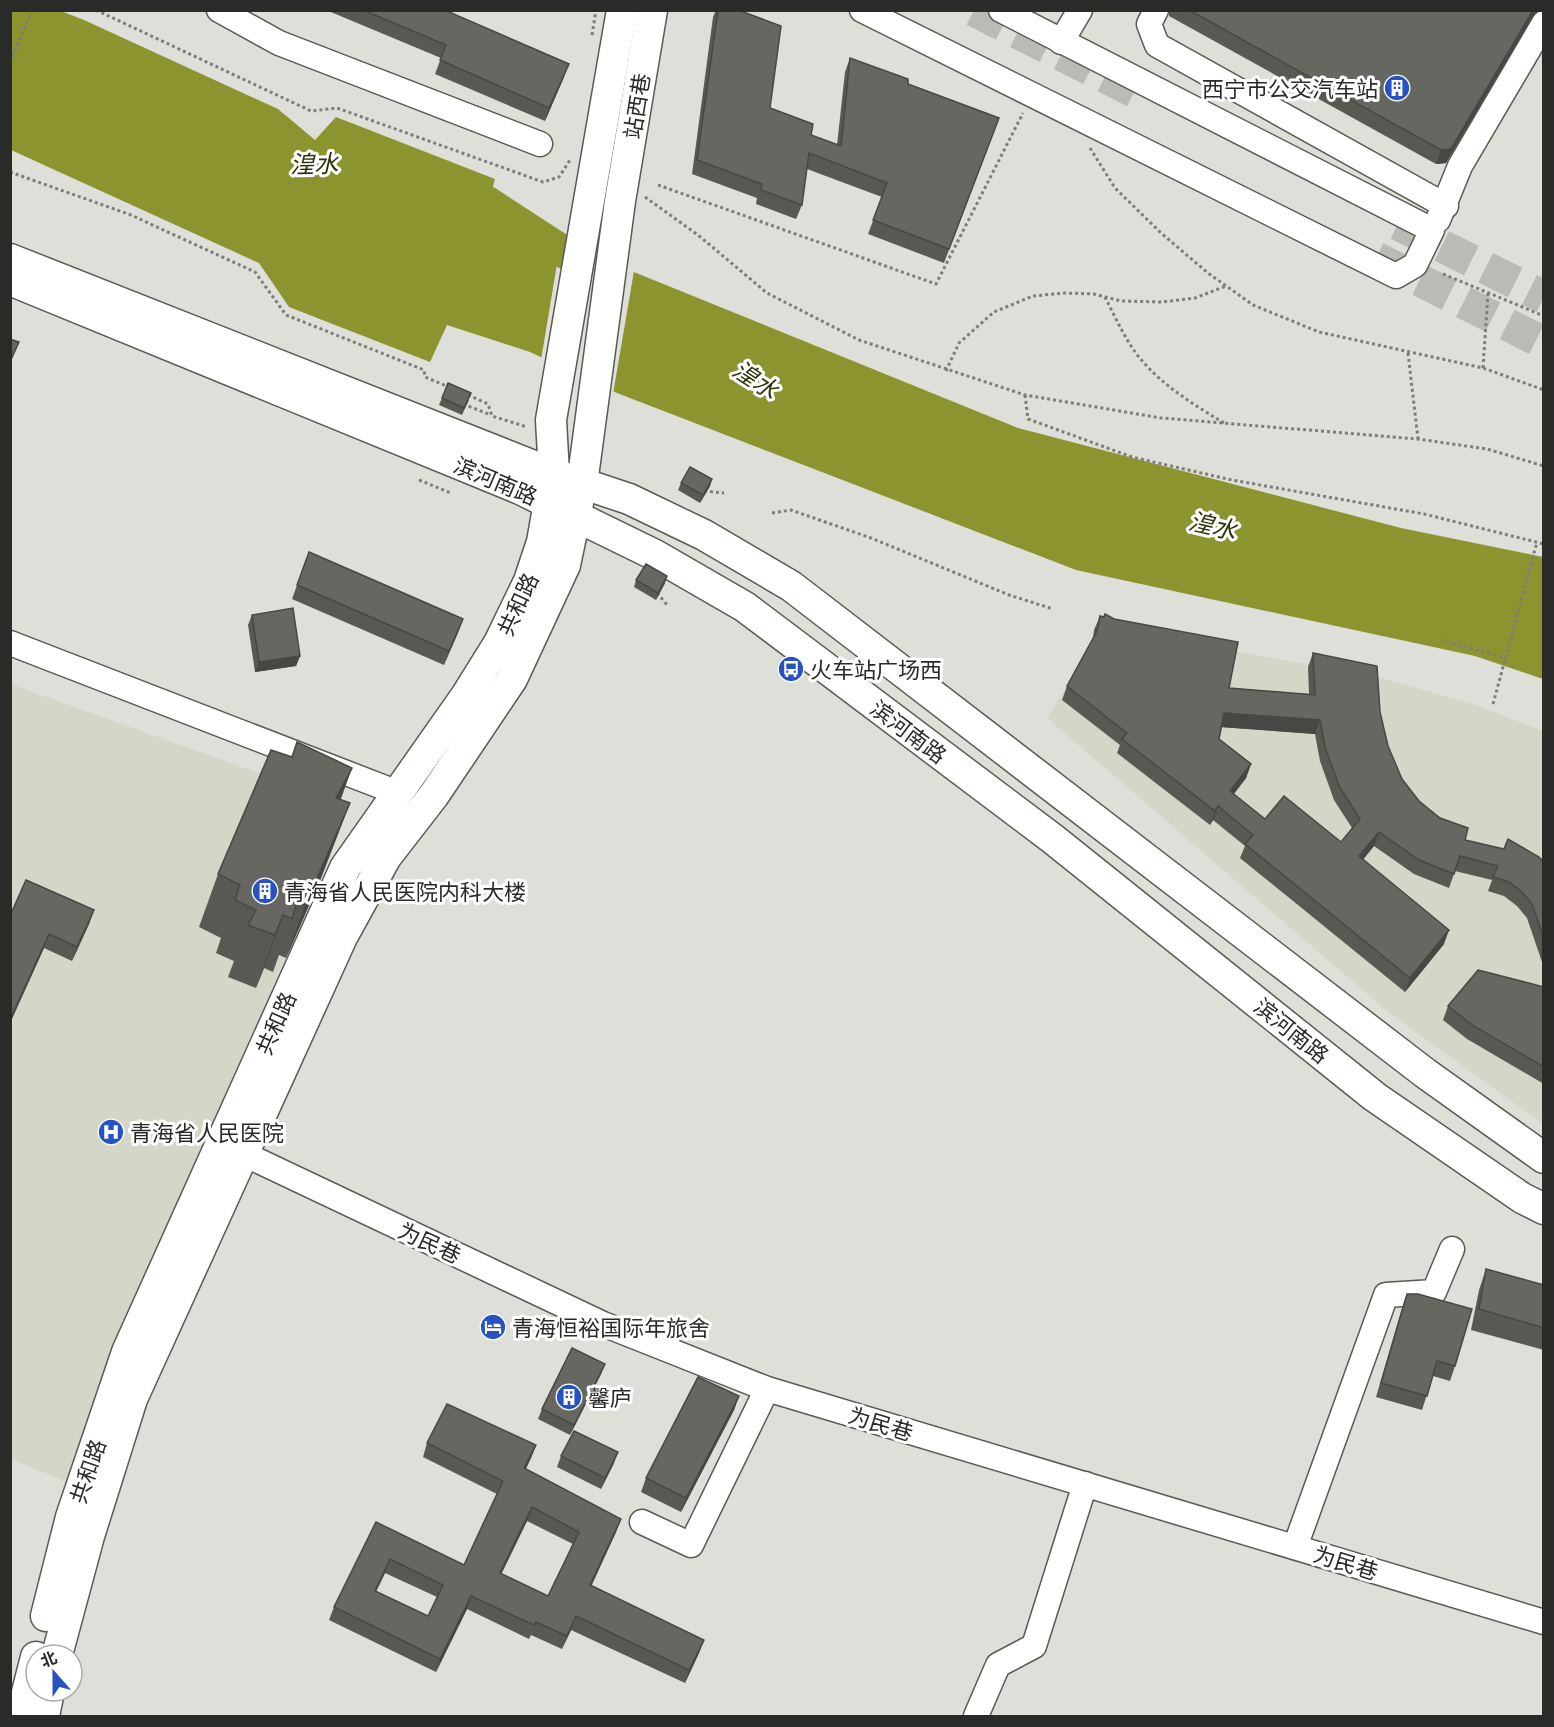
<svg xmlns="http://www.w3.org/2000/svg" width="1554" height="1727" font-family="'Exo 2','Noto Sans SC',sans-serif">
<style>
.built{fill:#d4d6c8}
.water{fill:#8c942f}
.pier{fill:#dedfd8}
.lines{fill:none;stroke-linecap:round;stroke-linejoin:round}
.river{stroke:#8c942f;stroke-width:32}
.highway-tunnel{stroke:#babbb5;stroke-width:33;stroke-dasharray:33 16;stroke-linecap:butt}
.minor-casing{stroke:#595a53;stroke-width:27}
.major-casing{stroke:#595a53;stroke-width:33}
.path{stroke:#7d7e79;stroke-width:3;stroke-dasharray:3 3;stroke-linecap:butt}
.minor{stroke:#fff;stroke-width:24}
.major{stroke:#fff;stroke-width:30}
.wall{fill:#585953;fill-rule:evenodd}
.shaded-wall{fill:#474844}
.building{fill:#666761;stroke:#474844;stroke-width:1.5;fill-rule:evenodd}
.labels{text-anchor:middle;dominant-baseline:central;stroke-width:6;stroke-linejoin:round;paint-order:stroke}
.poi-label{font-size:22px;fill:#2a2a28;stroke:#fff;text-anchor:start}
.street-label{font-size:22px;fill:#2a2a28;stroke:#fff}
.water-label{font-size:24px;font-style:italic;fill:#303309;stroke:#fff}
</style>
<rect width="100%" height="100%" fill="#dedfd8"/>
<!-- built -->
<g class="built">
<polygon points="1103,628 1370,675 1474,704 1543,731 1543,1124 1388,1012 1047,718"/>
<polygon points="10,684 348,805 68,1482 11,1459"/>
</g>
<!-- water -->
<polygon class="water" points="10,11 61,11 84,20 278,109 315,140 336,117 495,179 486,212 1018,428 1401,528 1543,557 1543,679 1475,656 1076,570 617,393 530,352 447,325 430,362 289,307 259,263 11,150"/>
<!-- pier -->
<polygon class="pier" points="561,240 634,271 613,394 541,360"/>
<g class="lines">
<!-- river -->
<polyline class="river" points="451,184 478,196 567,254"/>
<!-- highway-tunnel -->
<g class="highway-tunnel">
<polyline points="974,10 1145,97"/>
<polyline points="1398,224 1544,297"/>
<polyline points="1376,258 1544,343"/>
</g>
<!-- minor casing -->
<g class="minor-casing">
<g id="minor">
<polyline points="219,10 279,43 540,144"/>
<polyline points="862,10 1396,276 1415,265 1432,230 1001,10"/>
<polyline points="1156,10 1149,24 1157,45 1446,206"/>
<polyline points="1061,42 1080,10"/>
<polyline points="1438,220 1460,166 1544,23"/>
<polyline points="10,643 398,793"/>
<polyline points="244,1154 603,1324 767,1389 1544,1622"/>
<polyline points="642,1522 691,1545 767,1389"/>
<polyline points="1295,1547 1386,1295 1434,1292 1452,1249"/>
<polyline points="976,1716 998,1665 1034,1646 1085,1484"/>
</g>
</g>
<!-- major casing -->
<g class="major-casing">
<g id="major">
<polyline points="10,259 554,474 629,499 704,535 791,586 1425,1073 1544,1158"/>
<polyline points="10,280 520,489 655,555 745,607 1053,839 1375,1097 1522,1198 1544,1209"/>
<polyline points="46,1616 71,1517 127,1352 345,868 466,696 499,643 529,581 542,542 554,474 551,420 622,10"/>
<polyline points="57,1655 89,1536 132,1399 342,937 386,857 434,795 512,679 565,565 582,484 620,201 652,10"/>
<polyline points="21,1716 36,1657"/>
<polyline points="44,1716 49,1691"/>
</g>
</g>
<!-- path -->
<g class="path">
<polyline points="96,10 311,111 337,108 543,182 559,177 570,160"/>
<polyline points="592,35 596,10"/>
<polyline points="10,62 32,10"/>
<polyline points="1090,148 1115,188 1161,233 1208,273 1253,305 1319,332 1483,368 1544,390"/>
<polyline points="10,172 131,215 255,272 286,315 424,370 425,377 449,387"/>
<polyline points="658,185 936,284 1023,113"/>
<polyline points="645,197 698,235 767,293 859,340 1025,395 1161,418 1418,439 1487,449 1544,466"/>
<polyline points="1443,274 1544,316"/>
<path d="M1105,297C1113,313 1121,330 1131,346C1153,380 1191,403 1224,423"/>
<polyline points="1408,353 1418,439"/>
<polyline points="1483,368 1488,293"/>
<polyline points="946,371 959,343 994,312 1033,296 1065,293 1094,294 1121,301 1162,302 1195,298 1226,286"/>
<polyline points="468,395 488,404 492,416 527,427"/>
<polyline points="1025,395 1028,419 1132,457 1232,480 1424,514 1544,544"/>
<polyline points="463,404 491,415"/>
<polyline points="419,480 451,493"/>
<polyline points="704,491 724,493"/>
<polyline points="772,513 791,510 871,538 1009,595 1053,609"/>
<polyline points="657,593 668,606"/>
<polyline points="1441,640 1506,658"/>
<polyline points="1493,704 1537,542"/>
</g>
<!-- minor -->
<use href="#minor" class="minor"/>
<!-- major -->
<use href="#major" class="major"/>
</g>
<!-- wall -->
<g class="wall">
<polygon points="326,10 450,10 449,13 564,77 545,121 435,74 441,58"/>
<polygon points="716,10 738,10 770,108 811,135 837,145 845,72 850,58 908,84 999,118 944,263 868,234 882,197 807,169 802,205 796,219 756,204 757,198 692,174 713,17"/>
<polygon points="1169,10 1537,10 1446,163 1436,164 1169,16"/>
<polygon points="442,398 469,400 462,415 439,405"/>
<polygon points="712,479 710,486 700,503 678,490 681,483"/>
<polygon points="309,552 463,619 444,665 292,599"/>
<polygon points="636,580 665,583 656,600 634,587"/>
<polygon points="252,615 300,656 296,666 255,672 248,625"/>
<path d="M1100,616L1229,688L1309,694L1308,667L1313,653L1380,712L1388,746L1402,779L1419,801L1465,840L1544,862V968L1527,918L1517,906L1504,896L1488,891L1492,880L1455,871L1449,888L1414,874L1374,846L1363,860L1444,944L1405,992L1240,858L1245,846L1213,820L1210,825L1117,753L1120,745L1062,700L1067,686L1093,638L1094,630ZM1222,727L1315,734L1320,761L1334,800L1352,828L1341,842L1265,819L1234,794L1246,778L1251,764L1219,739Z"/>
<polygon points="292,757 352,768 340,799 350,803 321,878 286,958 279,955 273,972 264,968 256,988 228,977 234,961 216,953 221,938 199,927 218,874"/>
<polygon points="94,910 89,924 72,961 44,948 10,1023 10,916"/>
<polygon points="1544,987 1544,1084 1467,1039 1443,1020 1448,1006"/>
<polygon points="1486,1269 1544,1285 1544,1350 1471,1330 1479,1290"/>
<polygon points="1407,1294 1455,1366 1450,1381 1433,1376 1422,1410 1376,1397 1402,1308"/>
<polygon points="605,1364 601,1374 570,1435 538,1419 542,1409"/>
<polygon points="739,1396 734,1410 681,1512 641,1492 646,1478"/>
<path d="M427,1443L536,1445L531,1458L526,1469L621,1519L616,1532L591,1585L704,1640L699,1653L685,1683L571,1630L562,1649L531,1635L529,1639L467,1609L436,1672L329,1620L334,1607L376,1522L464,1565L497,1494L423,1457ZM527,1521L573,1544L548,1596L501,1574ZM385,1573L437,1597L428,1616L376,1591Z"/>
<polygon points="561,1456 614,1463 601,1489 557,1467"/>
</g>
<!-- shaded-wall -->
<g class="shaded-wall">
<polygon points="1533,10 1537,10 1446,163 1436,164 1441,150"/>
<polygon points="569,64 564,77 545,121 549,108"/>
<polygon points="712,479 710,486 700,503 703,495"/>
<polygon points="667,576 665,583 656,600 658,593"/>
<polygon points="463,619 458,633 444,665 449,651"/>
<polygon points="300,656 296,666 255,672 259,662"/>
<polygon points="1224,713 1320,720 1315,734 1219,727"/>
<polygon points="1251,764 1246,778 1225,805 1230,791"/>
<polygon points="352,768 333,821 336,798"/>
<polygon points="350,803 321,878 286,958 305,905"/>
<polygon points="1218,806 1213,820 1210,825 1215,811"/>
<polygon points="1379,832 1374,846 1353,870 1359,856"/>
<polygon points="94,910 89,924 72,961 77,947"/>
<polygon points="283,915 264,968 256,988 275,935"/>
<polygon points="1449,930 1444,944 1405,992 1410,978"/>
<polygon points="49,934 44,948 10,1023 10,1020"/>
<polygon points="605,1364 601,1374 570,1435 574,1425"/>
<polygon points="739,1396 734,1410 681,1512 686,1498"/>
<polygon points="536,1445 531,1458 519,1481 524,1468"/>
<polygon points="618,1452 614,1463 601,1489 605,1478"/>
<polygon points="532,1507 527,1521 495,1587 500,1573"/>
<polygon points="621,1519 616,1532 586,1598 590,1585"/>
<polygon points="390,1559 385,1573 370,1604 375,1591"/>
<polygon points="471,1596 467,1609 436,1672 440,1659"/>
<polygon points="576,1616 571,1630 562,1649 567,1636"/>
<polygon points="704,1640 699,1653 685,1683 689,1670"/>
</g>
<!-- building -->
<g class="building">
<polygon points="363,10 450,10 449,12 569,64 549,108 440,60 446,45"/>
<polygon points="718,10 738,10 781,26 770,108 813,124 811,135 841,146 850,58 908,79 908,84 999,118 949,249 873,220 887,183 809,153 802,205 761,190 762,184 697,160"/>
<polygon points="1189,10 1533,10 1451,149 1441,150"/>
<polygon points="10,339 19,342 10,362"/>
<polygon points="448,383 471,393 464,408 442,398"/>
<polygon points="690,467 712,479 703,495 681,483"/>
<polygon points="309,552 463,619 449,651 297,585"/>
<polygon points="646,564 667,576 658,593 636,580"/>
<polygon points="293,608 300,656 259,662 252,615"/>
<path d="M1105,614L1114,619L1238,642L1229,688L1315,695L1313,653L1377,666L1380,712L1388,746L1402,779L1419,801L1440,818L1468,828L1465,840L1504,849L1508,839L1539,857L1544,862V939L1532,904L1522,892L1509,882L1493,877L1498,866L1460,856L1454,874L1419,860L1379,832L1359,856L1449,930L1410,978L1245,844L1253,835L1218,806L1215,811L1122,739L1127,733L1067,686L1097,631L1100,616L1104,617ZM1224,713L1320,720L1325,747L1339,786L1360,819L1341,842L1284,796L1265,819L1230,791L1251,764L1219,739Z"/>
<polygon points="297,742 352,768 336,798 350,803 305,905 297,902 292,919 283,915 275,935 248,925 256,910 235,900 240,885 218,874 271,750 292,757"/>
<polygon points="26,880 94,910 77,947 49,934 10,1020 10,916"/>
<polygon points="1478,970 1544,987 1544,1067 1472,1025 1448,1006"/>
<polygon points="1486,1269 1544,1285 1544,1328 1479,1309"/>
<polygon points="1407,1294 1418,1294 1472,1309 1455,1366 1437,1361 1427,1396 1381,1383"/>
<polygon points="572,1348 605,1364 574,1425 542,1409"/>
<polygon points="698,1377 739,1396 686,1498 646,1478"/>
<path d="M447,1404L536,1445L524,1468L621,1519L590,1585L704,1640L689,1670L576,1616L567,1636L536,1622L534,1625L471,1596L440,1659L334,1607L376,1522L464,1565L503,1481L427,1443ZM532,1507L579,1532L548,1596L500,1573ZM390,1559L443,1585L428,1616L375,1591Z"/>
<polygon points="574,1431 618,1452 605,1478 561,1456"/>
</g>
<!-- icons -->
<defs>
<g id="building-disc" transform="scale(1.35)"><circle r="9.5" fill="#2653c1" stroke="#fff"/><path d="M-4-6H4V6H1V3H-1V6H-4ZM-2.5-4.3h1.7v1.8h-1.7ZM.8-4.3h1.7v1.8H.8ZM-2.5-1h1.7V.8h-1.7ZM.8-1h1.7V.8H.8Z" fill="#fff"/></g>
<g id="bus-disc" transform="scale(1.35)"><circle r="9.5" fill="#2653c1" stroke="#fff"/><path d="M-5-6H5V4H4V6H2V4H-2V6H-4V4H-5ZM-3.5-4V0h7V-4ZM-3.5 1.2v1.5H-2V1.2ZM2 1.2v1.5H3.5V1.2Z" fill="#fff"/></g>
<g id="hospital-disc" transform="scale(1.35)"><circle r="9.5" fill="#2653c1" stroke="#fff"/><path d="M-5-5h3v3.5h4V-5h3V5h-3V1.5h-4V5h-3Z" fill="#fff"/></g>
<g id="hotel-disc" transform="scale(1.35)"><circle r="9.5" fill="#2653c1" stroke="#fff"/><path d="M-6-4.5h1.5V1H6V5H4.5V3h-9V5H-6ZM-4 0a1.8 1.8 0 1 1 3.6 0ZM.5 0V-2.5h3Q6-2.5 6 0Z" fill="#fff"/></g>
</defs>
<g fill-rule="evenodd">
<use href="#building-disc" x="1397" y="88"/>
<use href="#bus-disc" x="791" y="669"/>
<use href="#building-disc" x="265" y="891"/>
<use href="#hospital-disc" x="111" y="1132"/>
<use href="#hotel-disc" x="493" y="1327"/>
<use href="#building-disc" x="569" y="1397"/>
</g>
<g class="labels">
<!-- poi labels -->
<g class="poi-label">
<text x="1378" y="88" text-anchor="end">西宁市公交汽车站</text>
<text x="810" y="669">火车站广场西</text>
<text x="284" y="891">青海省人民医院内科大楼</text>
<text x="130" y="1132">青海省人民医院</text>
<text x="512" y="1327">青海恒裕国际年旅舍</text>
<text x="588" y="1397">馨庐</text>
</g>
<!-- street labels -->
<g class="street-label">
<text transform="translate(636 106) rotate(-81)">站西巷</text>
<text transform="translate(496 480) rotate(23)">滨河南路</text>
<text transform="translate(517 604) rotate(-65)">共和路</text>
<text transform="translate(909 731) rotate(37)">滨河南路</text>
<text transform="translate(275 1023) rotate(-66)">共和路</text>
<text transform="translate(1292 1030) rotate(39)">滨河南路</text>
<text transform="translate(430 1242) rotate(25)">为民巷</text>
<text transform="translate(881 1423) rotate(17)">为民巷</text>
<text transform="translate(87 1471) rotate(-71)">共和路</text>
<text transform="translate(1346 1562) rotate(17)">为民巷</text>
</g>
<!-- water labels -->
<g class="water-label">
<text transform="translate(314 163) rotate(-1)">湟水</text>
<text transform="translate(756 379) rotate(33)">湟水</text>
<text transform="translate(1213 525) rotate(13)">湟水</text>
</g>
</g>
<!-- border -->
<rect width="1554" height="1727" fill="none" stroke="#2a2a28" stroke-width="24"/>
<!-- north arrow -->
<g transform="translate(54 1673) rotate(339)"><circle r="28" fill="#ffffff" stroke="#aaaaa9" stroke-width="1.5"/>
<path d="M0-4.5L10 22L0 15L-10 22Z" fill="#2653c1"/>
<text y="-9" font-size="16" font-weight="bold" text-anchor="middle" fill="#2a2a28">北</text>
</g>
</svg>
